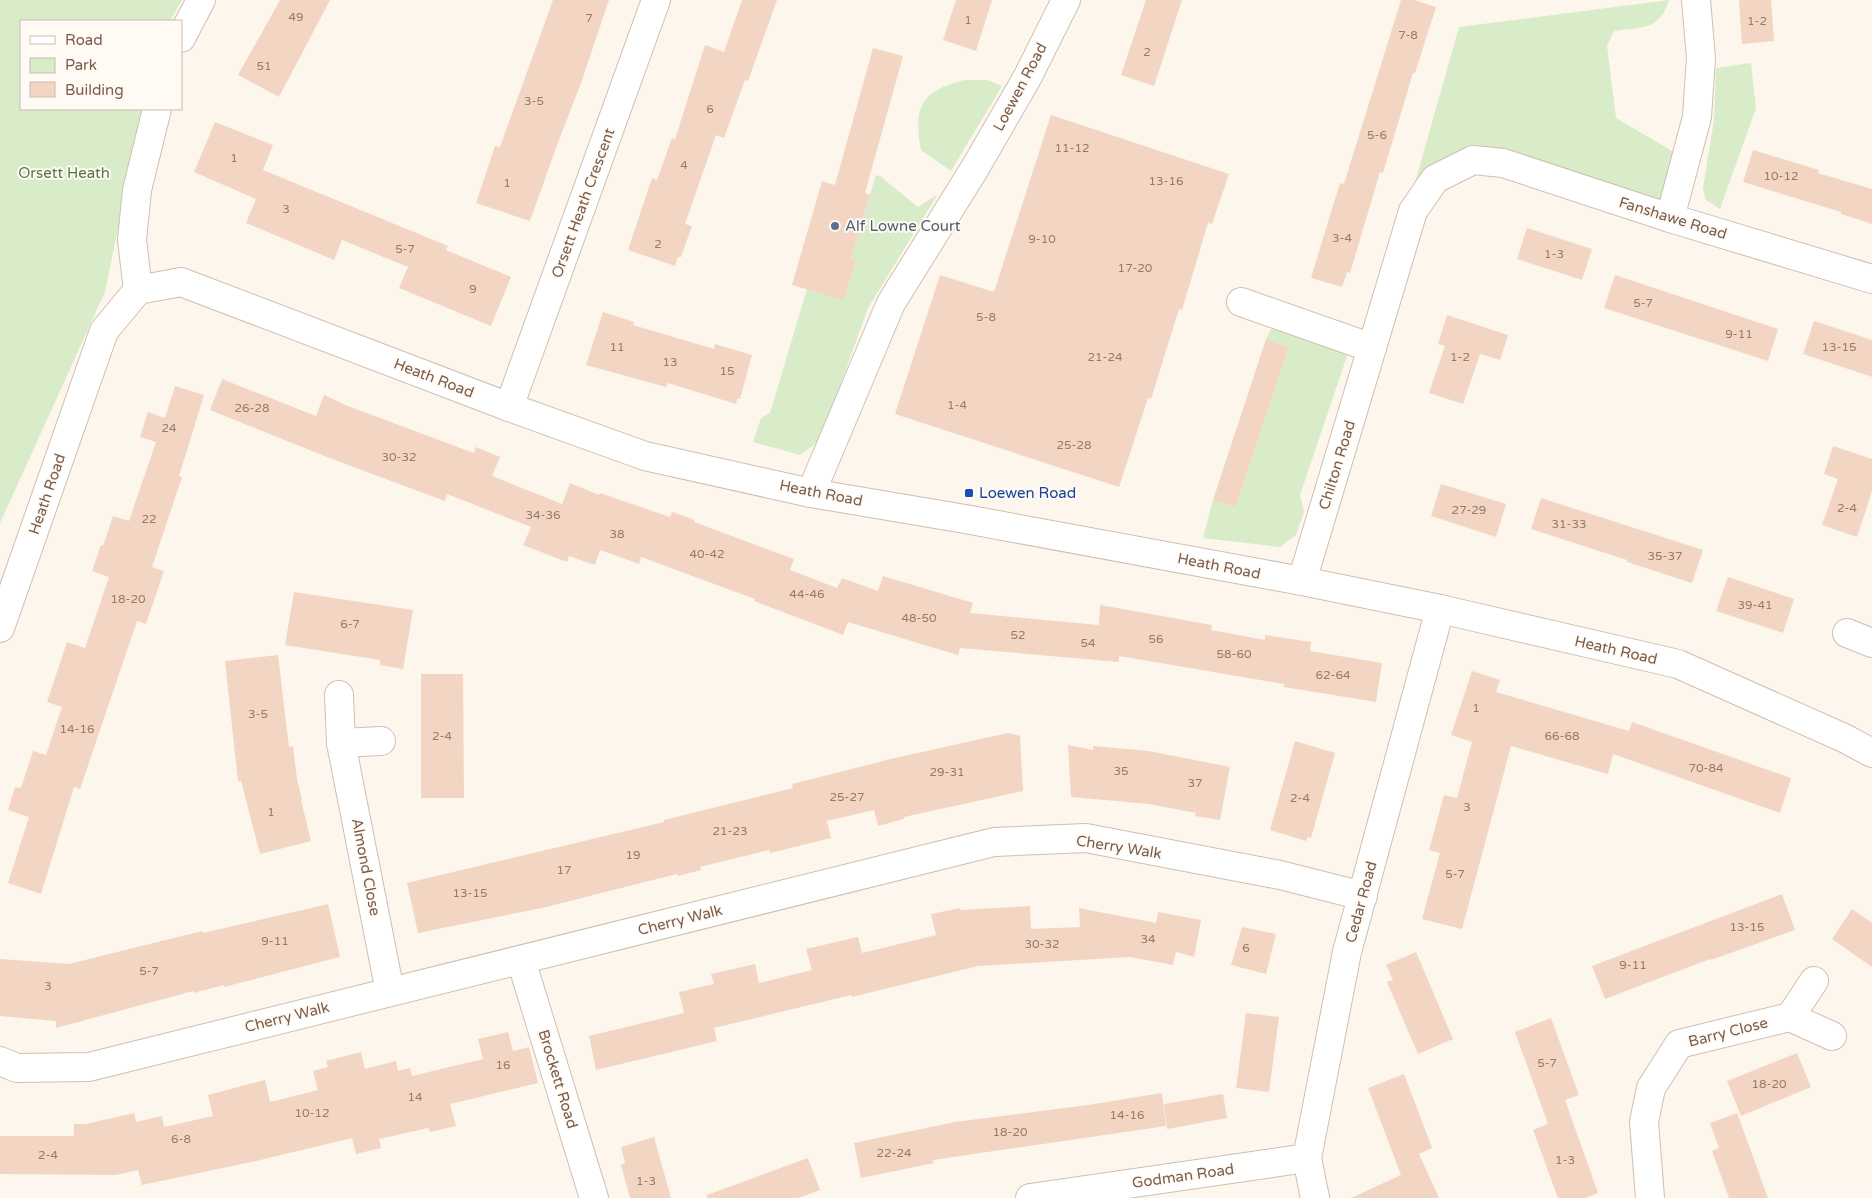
<svg xmlns="http://www.w3.org/2000/svg" width="1872" height="1198" font-family="'Varela Round',sans-serif">
<style>
.green{fill:#d8ecc9}
.building{fill:#f3d5c3}
.lines{fill:none;stroke-linecap:round;stroke-linejoin:round}
.street-casing{stroke:#d1beb0;stroke-width:30}
.street{stroke:#fff;stroke-width:28}
.service-dot{fill:#5c6f8a;stroke:#fffaf3;stroke-width:2}
.transit-dot{fill:#1a4fb4;stroke:#fffaf3;stroke-width:2}
.labels{text-anchor:middle;dominant-baseline:central;stroke-width:4;stroke-linejoin:round;paint-order:stroke}
.number-label{font-size:12px;fill:#987a6a}
.street-label{font-size:15px;fill:#7a5c4d;stroke:#fffaf3}
.park-label{font-size:15px;fill:#537a41;stroke:#fffaf3}
.service-label{font-size:15px;fill:#4e5e75;stroke:#fffaf3;text-anchor:start}
.transit-label{font-size:15px;fill:#164399;stroke:#fffaf3;text-anchor:start}
</style>
<rect width="100%" height="100%" fill="#fdf6ec"/>
<!-- green -->
<g class="green">
<polygon points="0,0 182,0 170,21 21,21 21,109 142,109 105,292 0,523"/>
<path d="M1669,0C1660,31 1641,27 1614,31L1607,46L1616,118L1674,152L1665,204L1505,157L1409,204L1459,27Z"/>
<polygon points="1751,63 1756,108 1720,209 1706,200 1703,188 1714,120 1716,68"/>
<path d="M964,80H987L1002,86L951,171L921,150C913,107 921,91 964,80Z"/>
<polygon points="876,175 880,176 918,207 938,194 868,308 823,433 814,445 800,455 753,442 761,418 770,413 807,289 844,299 856,260 851,258"/>
<polygon points="1273,326 1324,342 1347,356 1300,495 1304,512 1296,535 1280,547 1203,538 1213,500 1236,507 1289,347 1266,339"/>
</g>
<!-- building -->
<g class="building">
<polygon points="280,0 330,0 279,97 238,75"/>
<polygon points="553,0 609,0 581,83 556,148 530,221 476,203 495,146 500,147"/>
<polygon points="742,0 777,0 748,81 745,80 724,138 716,135 685,224 692,226 681,257 678,257 675,266 628,250 652,178 657,180 672,138 675,139 705,45 724,52"/>
<polygon points="956,0 992,0 976,51 943,40"/>
<polygon points="1146,0 1182,0 1154,86 1121,75"/>
<polygon points="1401,0 1414,0 1436,7 1415,73 1413,73 1383,173 1380,172 1350,273 1347,272 1342,287 1311,278 1340,183 1344,184"/>
<polygon points="1739,0 1771,0 1774,41 1742,44"/>
<polygon points="873,48 903,56 865,193 870,195 851,258 856,260 844,300 792,285 822,181 835,185"/>
<polygon points="1051,115 1229,174 1212,224 1208,223 1182,310 1179,309 1151,399 1148,398 1119,487 895,414 940,275 994,292"/>
<polygon points="215,122 273,145 263,170 448,246 446,250 511,277 491,326 399,288 408,267 342,240 334,260 246,223 256,199 194,172"/>
<polygon points="1753,150 1819,170 1818,173 1872,189 1872,224 1841,214 1841,212 1743,182"/>
<polygon points="1527,228 1592,249 1582,280 1517,259"/>
<polygon points="1615,275 1778,329 1768,361 1604,308"/>
<polygon points="603,312 634,322 633,325 714,349 715,344 752,355 740,399 737,399 736,404 668,383 666,387 586,365"/>
<polygon points="1447,315 1508,335 1500,360 1480,354 1463,404 1429,393 1445,346 1438,344"/>
<polygon points="1814,321 1872,340 1872,377 1803,354"/>
<polygon points="1266,339 1289,347 1236,507 1213,500"/>
<polygon points="222,379 316,416 324,395 348,406 474,453 476,447 500,457 492,476 562,504 570,483 599,495 600,493 670,517 672,512 695,520 694,522 794,559 790,570 837,588 842,578 878,591 883,576 973,603 970,613 1099,625 1100,605 1212,625 1211,630 1265,640 1265,635 1311,642 1310,651 1382,663 1376,702 1284,687 1284,684 1119,656 1119,662 960,648 958,655 848,622 843,635 754,601 755,599 641,557 639,564 600,550 595,565 569,556 567,562 523,545 531,527 447,494 445,501 327,457 210,410"/>
<polygon points="175,386 204,395 179,476 182,477 152,567 164,571 146,624 137,621 80,789 74,787 41,894 8,883 29,817 8,810 15,787 21,788 33,751 46,755 62,707 47,702 67,642 85,648 109,577 92,571 101,545 103,546 113,516 129,521 156,442 140,437 148,412 165,418"/>
<polygon points="1833,446 1872,459 1872,491 1857,537 1822,525 1838,479 1824,474"/>
<polygon points="1441,484 1506,504 1496,537 1431,516"/>
<polygon points="1541,498 1703,550 1692,583 1627,562 1627,560 1531,529"/>
<polygon points="1728,577 1794,599 1783,633 1716,611"/>
<polygon points="294,592 413,610 403,669 380,665 380,660 285,645"/>
<polygon points="278,655 289,747 293,746 297,779 302,799 301,800 311,841 260,854 241,781 238,781 225,661"/>
<polygon points="1472,671 1500,680 1496,692 1629,731 1632,722 1791,778 1780,813 1613,754 1608,774 1511,746 1462,929 1422,919 1440,853 1429,850 1444,795 1457,798 1472,742 1451,735"/>
<polygon points="421,674 463,674 464,798 421,798"/>
<polygon points="1008,733 1020,736 1023,791 904,817 904,819 878,826 874,810 827,821 831,838 770,853 769,850 700,867 701,870 678,876 677,874 542,908 418,933 407,883 664,822 664,820 793,788 792,784 895,758"/>
<polygon points="1295,741 1335,753 1311,838 1308,837 1306,841 1270,830"/>
<polygon points="1068,745 1093,750 1093,746 1149,751 1230,767 1220,820 1195,816 1196,813 1149,804 1071,797"/>
<polygon points="1782,894 1795,930 1711,960 1710,959 1605,999 1592,966"/>
<polygon points="328,904 340,957 224,987 224,985 194,993 193,991 56,1028 56,1021 0,1016 0,959 69,964 202,931 203,933"/>
<polygon points="1030,906 1031,929 1080,927 1079,908 1156,923 1158,912 1201,920 1194,957 1176,952 1173,965 1130,957 978,966 852,997 851,995 714,1028 717,1041 596,1070 589,1036 684,1013 679,992 714,984 711,974 755,964 759,983 812,970 806,949 858,937 862,953 936,935 931,914 960,908 960,910"/>
<polygon points="1852,909 1872,923 1872,967 1832,939"/>
<polygon points="1242,927 1276,934 1266,974 1231,965"/>
<polygon points="1416,952 1453,1039 1418,1054 1387,982 1393,980 1386,965"/>
<polygon points="1246,1013 1279,1017 1269,1092 1236,1088"/>
<polygon points="1551,1018 1579,1095 1565,1100 1598,1193 1585,1198 1558,1198 1533,1130 1548,1124 1515,1032"/>
<polygon points="508,1032 513,1051 529,1047 538,1083 450,1104 456,1126 430,1132 428,1128 379,1139 381,1148 356,1154 352,1138 256,1161 142,1185 138,1170 116,1175 0,1174 0,1136 74,1136 74,1124 86,1124 134,1113 136,1122 162,1116 164,1127 213,1116 208,1095 265,1080 270,1102 318,1090 313,1071 328,1067 326,1061 361,1052 365,1069 396,1061 398,1071 410,1068 412,1076 483,1059 478,1039"/>
<polygon points="1797,1053 1811,1087 1741,1116 1727,1081"/>
<polygon points="1404,1074 1432,1148 1419,1154 1439,1198 1351,1198 1401,1175 1368,1088"/>
<polygon points="1162,1093 1166,1126 933,1160 934,1163 861,1178 854,1143 955,1122 1088,1105"/>
<polygon points="1223,1094 1227,1118 1167,1129 1164,1104"/>
<polygon points="1737,1113 1768,1198 1729,1198 1712,1151 1719,1148 1710,1123"/>
<polygon points="654,1137 671,1198 630,1198 621,1165 625,1163 621,1147"/>
<polygon points="808,1158 820,1190 798,1198 707,1198 707,1195"/>
</g>
<g class="lines">
<!-- street casing -->
<g class="street-casing">
<g id="street">
<polyline points="181,38 201,0"/>
<polyline points="1670,218 1697,117 1701,58 1696,0"/>
<polyline points="138,290 132,240 137,190 157,109"/>
<polyline points="1241,302 1372,348"/>
<polyline points="509,407 656,0"/>
<polyline points="811,493 891,303 975,168 1027,78 1066,0"/>
<polyline points="1302,581 1413,211 1435,179 1473,160 1503,163 1670,218 1872,279"/>
<polyline points="0,628 104,331 138,290 181,282 509,407 645,456 811,493 965,519 1302,581 1440,609 1678,664 1844,738 1872,753"/>
<polyline points="1847,633 1872,643"/>
<polyline points="339,695 341,743 390,992"/>
<polyline points="341,743 381,741"/>
<polyline points="521,960 594,1198"/>
<polyline points="1790,1017 1832,1036"/>
<polyline points="0,1061 17,1068 89,1067 994,842 1086,838 1280,875 1363,896"/>
<polyline points="1030,1198 1307,1158"/>
<polyline points="1315,1198 1307,1158 1347,952 1440,609"/>
<polyline points="1650,1198 1644,1122 1651,1088 1679,1044 1790,1017 1814,981"/>
</g>
</g>
<!-- street -->
<use href="#street" class="street"/>
</g>
<!-- markers -->
<circle class="service-dot" cx="835" cy="226" r="5"/>
<rect class="transit-dot" x="964" y="488" width="10" height="10" rx="2.5"/>
<g class="labels">
<!-- number labels -->
<g class="number-label">
<text x="296" y="17">49</text>
<text x="589" y="18">7</text>
<text x="968" y="20">1</text>
<text x="1757" y="21">1-2</text>
<text x="1408" y="35">7-8</text>
<text x="1147" y="52">2</text>
<text x="264" y="66">51</text>
<text x="534" y="101">3-5</text>
<text x="710" y="109">6</text>
<text x="1377" y="135">5-6</text>
<text x="1072" y="148">11-12</text>
<text x="234" y="158">1</text>
<text x="684" y="165">4</text>
<text x="1781" y="176">10-12</text>
<text x="1166" y="181">13-16</text>
<text x="507" y="183">1</text>
<text x="286" y="209">3</text>
<text x="1342" y="238">3-4</text>
<text x="1042" y="239">9-10</text>
<text x="658" y="244">2</text>
<text x="405" y="249">5-7</text>
<text x="1554" y="254">1-3</text>
<text x="1135" y="268">17-20</text>
<text x="473" y="289">9</text>
<text x="1643" y="303">5-7</text>
<text x="986" y="317">5-8</text>
<text x="1739" y="334">9-11</text>
<text x="617" y="347">11</text>
<text x="1839" y="347">13-15</text>
<text x="1105" y="357">21-24</text>
<text x="1460" y="357">1-2</text>
<text x="670" y="362">13</text>
<text x="727" y="371">15</text>
<text x="957" y="405">1-4</text>
<text x="252" y="408">26-28</text>
<text x="169" y="428">24</text>
<text x="1074" y="445">25-28</text>
<text x="399" y="457">30-32</text>
<text x="1847" y="508">2-4</text>
<text x="1469" y="510">27-29</text>
<text x="543" y="515">34-36</text>
<text x="149" y="519">22</text>
<text x="1569" y="524">31-33</text>
<text x="617" y="534">38</text>
<text x="707" y="554">40-42</text>
<text x="1665" y="556">35-37</text>
<text x="807" y="594">44-46</text>
<text x="128" y="599">18-20</text>
<text x="1755" y="605">39-41</text>
<text x="919" y="618">48-50</text>
<text x="350" y="624">6-7</text>
<text x="1018" y="635">52</text>
<text x="1156" y="639">56</text>
<text x="1088" y="643">54</text>
<text x="1234" y="654">58-60</text>
<text x="1333" y="675">62-64</text>
<text x="1476" y="708">1</text>
<text x="258" y="714">3-5</text>
<text x="77" y="729">14-16</text>
<text x="442" y="736">2-4</text>
<text x="1562" y="736">66-68</text>
<text x="1706" y="768">70-84</text>
<text x="1121" y="771">35</text>
<text x="947" y="772">29-31</text>
<text x="1195" y="783">37</text>
<text x="847" y="797">25-27</text>
<text x="1300" y="798">2-4</text>
<text x="1467" y="807">3</text>
<text x="271" y="812">1</text>
<text x="730" y="831">21-23</text>
<text x="633" y="855">19</text>
<text x="564" y="870">17</text>
<text x="1455" y="874">5-7</text>
<text x="470" y="893">13-15</text>
<text x="1747" y="927">13-15</text>
<text x="1148" y="939">34</text>
<text x="275" y="941">9-11</text>
<text x="1042" y="944">30-32</text>
<text x="1246" y="948">6</text>
<text x="1633" y="965">9-11</text>
<text x="149" y="971">5-7</text>
<text x="48" y="986">3</text>
<text x="1547" y="1063">5-7</text>
<text x="503" y="1065">16</text>
<text x="1769" y="1084">18-20</text>
<text x="415" y="1097">14</text>
<text x="312" y="1113">10-12</text>
<text x="1127" y="1115">14-16</text>
<text x="1010" y="1132">18-20</text>
<text x="181" y="1139">6-8</text>
<text x="894" y="1153">22-24</text>
<text x="48" y="1155">2-4</text>
<text x="1565" y="1160">1-3</text>
<text x="646" y="1181">1-3</text>
</g>
<!-- street labels -->
<g class="street-label">
<text transform="translate(1020 87) rotate(-62)">Loewen Road</text>
<text transform="translate(583 203) rotate(-70)">Orsett Heath Crescent</text>
<text transform="translate(1673 218) rotate(17)">Fanshawe Road</text>
<text transform="translate(434 378) rotate(21)">Heath Road</text>
<text transform="translate(1337 465) rotate(-73)">Chilton Road</text>
<text transform="translate(821 493) rotate(11)">Heath Road</text>
<text transform="translate(47 494) rotate(-71)">Heath Road</text>
<text transform="translate(1219 566) rotate(11)">Heath Road</text>
<text transform="translate(1616 650) rotate(13)">Heath Road</text>
<text transform="translate(1119 847) rotate(9)">Cherry Walk</text>
<text transform="translate(366 867) rotate(79)">Almond Close</text>
<text transform="translate(1361 902) rotate(-75)">Cedar Road</text>
<text transform="translate(680 920) rotate(-14)">Cherry Walk</text>
<text transform="translate(287 1017) rotate(-14)">Cherry Walk</text>
<text transform="translate(1728 1032) rotate(-14)">Barry Close</text>
<text transform="translate(558 1079) rotate(73)">Brockett Road</text>
<text transform="translate(1183 1176) rotate(-8)">Godman Road</text>
</g>
<!-- park labels -->
<g class="park-label">
<text x="64" y="173">Orsett Heath</text>
</g>
<!-- service labels -->
<g class="service-label">
<text x="845" y="226">Alf Lowne Court</text>
</g>
<!-- transit labels -->
<g class="transit-label">
<text x="979" y="493">Loewen Road</text>
</g>
</g>
<!-- legend -->
<rect x="20" y="20" width="162" height="90" fill="#fffaf3" stroke="#cabbb1"/>
<rect x="30" y="36" width="25" height="8" fill="#ffffff" stroke="#cabbb1"/>
<text x="65" y="45" font-size="15" fill="#7a5c4d">Road</text>
<rect x="30" y="58" width="25" height="15" fill="#d8ecc9" stroke="#cabbb1"/>
<text x="65" y="70" font-size="15" fill="#7a5c4d">Park</text>
<rect x="30" y="82" width="25" height="15" fill="#f3d5c3" stroke="#cabbb1"/>
<text x="65" y="95" font-size="15" fill="#7a5c4d">Building</text>
</svg>
